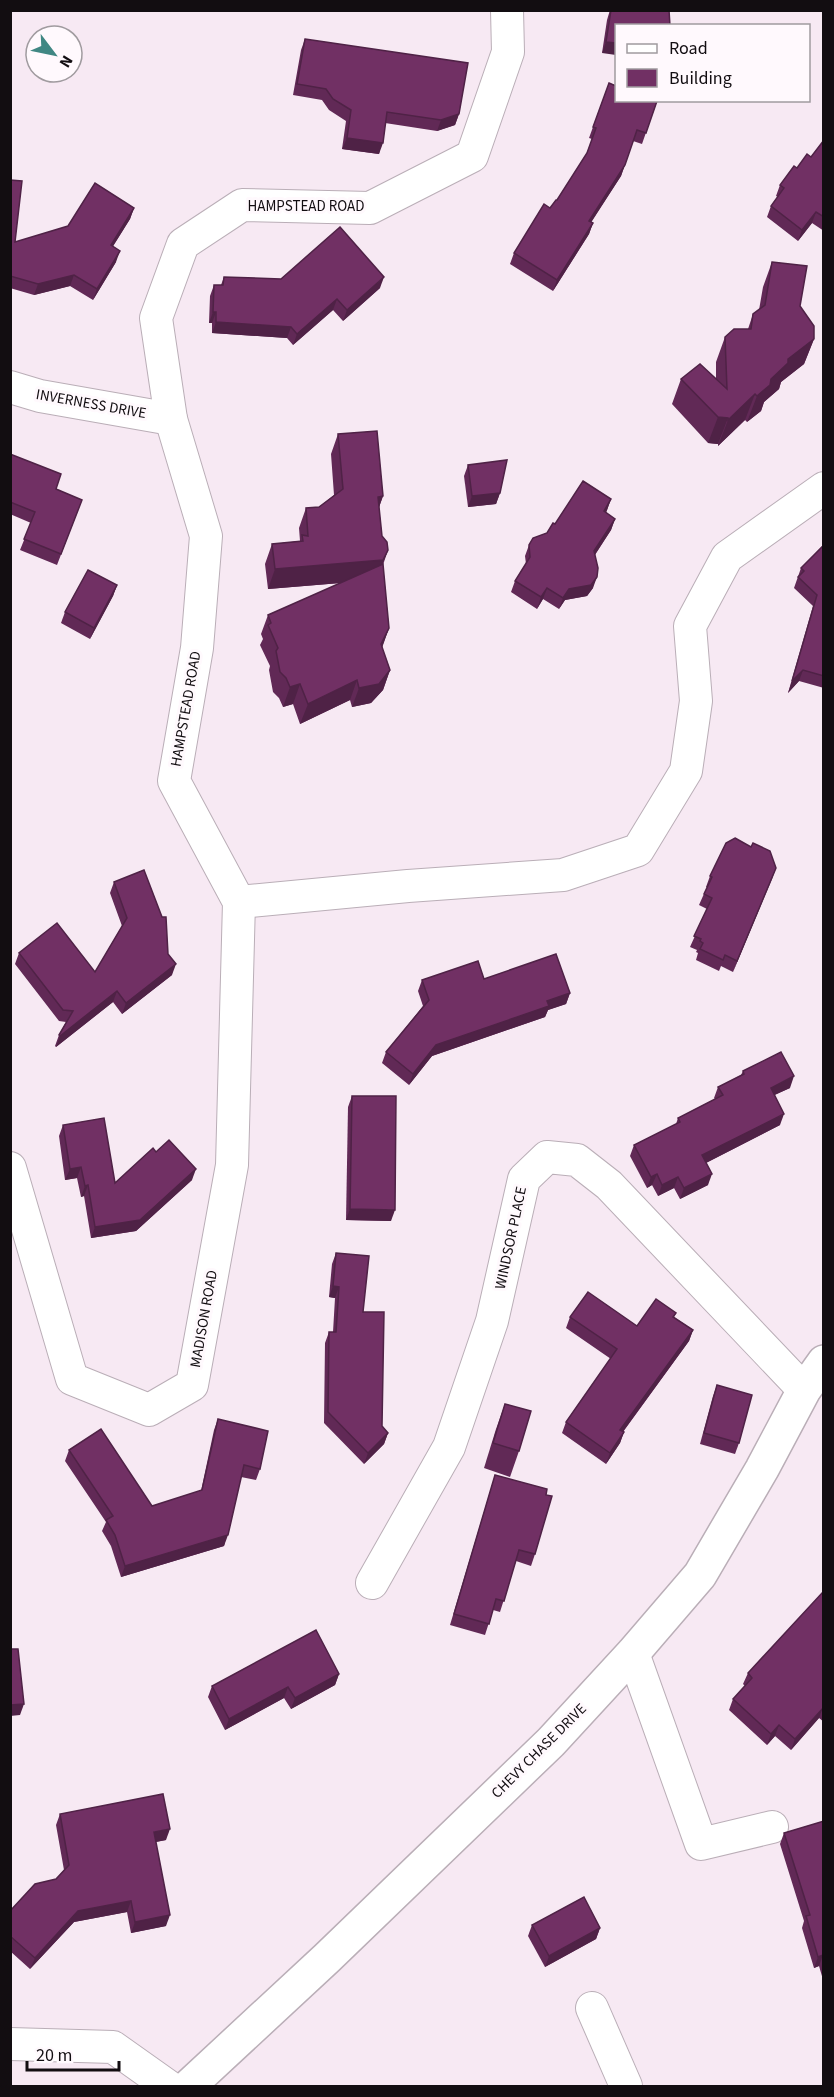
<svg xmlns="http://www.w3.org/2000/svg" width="834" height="2097" font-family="'Source Sans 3',sans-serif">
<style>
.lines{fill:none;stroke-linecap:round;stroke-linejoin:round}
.minor-casing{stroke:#baaeb7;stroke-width:34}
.major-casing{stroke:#baaeb7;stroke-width:36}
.minor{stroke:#fff;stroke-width:32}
.major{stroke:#fff;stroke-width:33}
.wall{fill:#612956}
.shaded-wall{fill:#4f2246}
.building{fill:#713064;stroke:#4f2246;stroke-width:1.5}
.labels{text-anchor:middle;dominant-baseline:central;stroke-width:6;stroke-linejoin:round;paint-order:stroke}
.street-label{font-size:15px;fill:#120d11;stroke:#fff9fd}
</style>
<rect width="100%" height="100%" fill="#f7e9f3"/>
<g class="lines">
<!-- minor casing -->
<g class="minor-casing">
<g id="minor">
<polyline points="10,387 40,396 171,419"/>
<polyline points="239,902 408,886 563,875 638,850 686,771 696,701 690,626 727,557 824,488"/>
<polyline points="10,1168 72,1379 149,1410 192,1385 232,1165 239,902 174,781 197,648 206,536 171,419 156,318 183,244 242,205 370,208 472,156 508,52 507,10"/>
<polyline points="372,1583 449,1447 492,1321 524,1179 547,1157 577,1160 609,1185 804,1390"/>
<polyline points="633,1653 701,1844 772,1827"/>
<polyline points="592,2008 626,2086"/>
<polyline points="10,2044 113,2047 168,2086"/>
</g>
</g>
<!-- major casing -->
<g class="major-casing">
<polyline id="major" points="189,2086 327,1958 551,1742 633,1653 700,1575 762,1469 804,1390 824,1362"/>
</g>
<!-- minor -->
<use href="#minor" class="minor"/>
<!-- major -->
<use href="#major" class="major"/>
</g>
<!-- wall -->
<g class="wall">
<polygon points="610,10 669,10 602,53 607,20"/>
<polygon points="305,39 459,114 455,125 437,131 385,123 379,154 342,149 346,121 329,110 322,100 293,95 301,50"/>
<polygon points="609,83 657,101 642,144 633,141 621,176 591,222 593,223 589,234 553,291 510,264 514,253 557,200 587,153 592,139 589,138"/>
<polygon points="824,140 824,231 812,223 798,241 767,217 771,206 778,197 776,196 780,185 797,168 811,157"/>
<polygon points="10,180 15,242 134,208 130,219 113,246 116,262 93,300 70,286 34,295 10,288"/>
<polygon points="772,262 800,306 814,339 804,364 781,382 779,389 764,402 761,411 747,422 745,420 718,446 718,444 708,443 672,404 681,379 716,379 716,362 725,337 748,329 753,314 759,310 763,287"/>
<polygon points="224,277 380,288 343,321 333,310 293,345 287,338 212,333 212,323 209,323 210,296 214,285 221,285"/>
<polygon points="338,434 383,496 379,507 382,536 388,550 383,565 389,628 382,647 390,670 383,690 371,703 352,707 350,700 300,724 293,704 283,707 279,698 273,692 269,670 270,666 260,645 263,639 261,634 268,615 341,583 268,589 265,564 272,544 300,541 299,528 306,508 319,507 334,495 331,454"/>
<polygon points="10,454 56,489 82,500 57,565 20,550 31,523 10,514"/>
<polygon points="468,465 500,493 496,504 468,507 464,476"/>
<polygon points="611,499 606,513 615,519 611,530 595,555 593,588 587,596 565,600 559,609 543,599 537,609 511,592 515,581 526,564 525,556 529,545 547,533 555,524"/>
<polygon points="824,544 824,688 799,681 788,693 813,606 794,588 801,568 822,546"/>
<polygon points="117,585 113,596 90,639 61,623 65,612"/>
<polygon points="776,868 733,972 721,966 719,971 696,960 698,953 696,952 697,950 690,947 707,909 699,905 707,887 706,887 710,876"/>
<polygon points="114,882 168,954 172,975 122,1014 113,1002 56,1047 55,1046 59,1035 66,1022 59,1021 15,964 19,953 95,972 122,926 110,893"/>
<polygon points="484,979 570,993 566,1004 548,1010 545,1017 432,1056 409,1085 382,1063 386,1052 423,1006 418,991 422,980"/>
<polygon points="743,1071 790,1088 774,1095 780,1125 706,1163 708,1185 680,1199 674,1188 658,1196 652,1185 647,1188 630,1156 634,1145 676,1124 678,1118 715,1099 714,1098 718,1087 741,1075"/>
<polygon points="352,1096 391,1221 346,1220 348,1107"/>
<polygon points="63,1125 115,1183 156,1152 192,1180 136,1231 91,1238 84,1196 81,1197 77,1178 65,1180 59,1136"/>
<polygon points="336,1253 363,1312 382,1426 388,1433 384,1444 364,1464 324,1423 325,1343 329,1332 333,1332 335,1298 329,1297 332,1264"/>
<polygon points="676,1313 674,1317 693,1330 689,1341 623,1432 624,1432 620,1443 606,1464 562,1433 566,1422 611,1359 566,1328 570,1317 637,1326"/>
<polygon points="717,1385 739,1443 735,1454 700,1444 713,1396"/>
<polygon points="505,1404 519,1451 510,1477 484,1468 496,1429"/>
<polygon points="218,1419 260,1469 256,1480 241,1477 224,1546 121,1577 111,1546 102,1531 106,1522 65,1461 69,1450 152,1506 201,1491 214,1430"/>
<polygon points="495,1475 546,1495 535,1554 531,1566 516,1561 500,1612 493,1610 485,1635 450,1625"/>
<polygon points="824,1595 824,1722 819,1718 791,1750 775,1736 767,1745 729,1710 733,1699 745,1686 743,1684 748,1673"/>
<polygon points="339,1674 335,1685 291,1709 284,1698 225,1730 208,1697 212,1686"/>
<polygon points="60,1814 166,1840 156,1842 166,1926 131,1933 127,1912 74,1922 30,1969 10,1951 10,1911 56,1879 64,1870 56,1825"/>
<polygon points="824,1821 824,1983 819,1966 814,1968 802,1928 804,1921 780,1844 784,1833"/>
<polygon points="532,1925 600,1928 596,1939 545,1967 528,1936"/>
</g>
<!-- shaded-wall -->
<g class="shaded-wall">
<polygon points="606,42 616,43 616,55 602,53"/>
<polygon points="459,114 455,125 437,131 441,120"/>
<polygon points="347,138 383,143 379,154 342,149"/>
<polygon points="625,165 621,176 585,232 589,221"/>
<polygon points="134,208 130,219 107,256 111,245"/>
<polygon points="816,212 812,223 798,241 802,230"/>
<polygon points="593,223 589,234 553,291 557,280"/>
<polygon points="120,251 116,262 93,300 97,289"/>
<polygon points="74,275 70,286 34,295 38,284"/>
<polygon points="384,277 380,288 343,321 347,310"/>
<polygon points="337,299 333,310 293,345 297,334"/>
<polygon points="213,312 216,312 212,323 209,323"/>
<polygon points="216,322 291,327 287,338 212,333"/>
<polygon points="814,339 804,364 781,382 779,389 764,402 761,411 747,422 757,396 788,359"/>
<polygon points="755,394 745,420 718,446 728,420"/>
<polygon points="718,417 728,418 718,444 708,443"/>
<polygon points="500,493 496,504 468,507 472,496"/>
<polygon points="383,496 376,516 378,497"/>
<polygon points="611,499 607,510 600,523 604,511"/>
<polygon points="615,519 611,530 590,562 594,551"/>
<polygon points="388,550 376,580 268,589 275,569"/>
<polygon points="597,577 593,588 587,596 565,600 559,609 563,598 569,589"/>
<polygon points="117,585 113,596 90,639 94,628"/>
<polygon points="547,588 543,599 537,609 541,597"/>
<polygon points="389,628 382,648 381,644"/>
<polygon points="390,670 383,690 371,703 352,707 359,688"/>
<polygon points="803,670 799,681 788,693 792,681"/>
<polygon points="357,680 350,700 300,724 308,704"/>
<polygon points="300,684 293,704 283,707 290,687"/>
<polygon points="776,868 772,879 733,972 737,961"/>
<polygon points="176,964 172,975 122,1014 126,1003"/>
<polygon points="117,991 113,1002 56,1047 60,1036"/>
<polygon points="570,993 566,1004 548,1010 545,1017 432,1056 409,1085 413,1074 436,1045 547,1001"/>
<polygon points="794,1076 790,1088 766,1099 771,1088"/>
<polygon points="784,1114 780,1125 698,1167 702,1155"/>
<polygon points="81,1167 77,1178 65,1180 70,1169"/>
<polygon points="196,1169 192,1180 136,1231 91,1238 95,1227"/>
<polygon points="657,1174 652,1185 647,1188 651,1177"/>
<polygon points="712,1174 708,1185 680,1199 684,1188"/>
<polygon points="678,1177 674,1188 658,1196 662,1185"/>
<polygon points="88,1185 84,1196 81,1197 85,1186"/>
<polygon points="350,1209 395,1210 391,1221 346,1220"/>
<polygon points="333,1286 339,1287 335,1298 329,1297"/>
<polygon points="693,1330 689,1341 616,1441 620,1430"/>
<polygon points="624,1432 620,1443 606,1464 610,1453"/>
<polygon points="388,1433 384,1444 364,1464 368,1453"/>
<polygon points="228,1535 224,1546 121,1577 125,1566"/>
<polygon points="339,1674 335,1685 291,1709 295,1698"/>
<polygon points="288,1687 284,1698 225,1730 229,1719"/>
<polygon points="24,1704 20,1715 10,1716 10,1705"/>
<polygon points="823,1707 819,1718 791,1750 795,1739"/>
<polygon points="779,1725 775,1736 767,1745 771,1734"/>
<polygon points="170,1829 166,1840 150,1843 154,1832"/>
<polygon points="131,1901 127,1912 74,1922 30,1969 35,1958 78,1911"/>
<polygon points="170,1915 166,1926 131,1933 135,1922"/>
<polygon points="600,1928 596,1939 545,1967 549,1956"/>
<polygon points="823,1955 819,1966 814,1968 818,1957"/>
</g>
<!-- building -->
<g class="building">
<polygon points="611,10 669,10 670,26 616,26 616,43 606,42"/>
<polygon points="305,39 468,63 459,114 441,120 387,112 383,143 347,138 351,110 333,99 326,89 297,84"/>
<polygon points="609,83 616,86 616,100 657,101 646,133 637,130 625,165 589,221 593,223 557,280 514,253 544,204 550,208 556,200 557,200 587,153 596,128 593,127"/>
<polygon points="824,140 824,217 816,212 802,230 771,206 784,188 780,185 794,166 797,168 807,154 811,157"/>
<polygon points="10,180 22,181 15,242 68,226 95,183 134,208 111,245 120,251 97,289 74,275 38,284 10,276"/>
<polygon points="340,227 384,277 347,310 337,299 297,334 291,327 216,322 216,312 213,312 214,285 223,285 224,277 281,279"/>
<polygon points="772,262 807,266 800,306 814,326 814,339 788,359 788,363 771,379 770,385 757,396 755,394 728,420 728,418 718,417 681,379 700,364 727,389 725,337 734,329 751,329 753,314 765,305"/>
<polygon points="377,431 383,496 378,497 382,536 387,542 388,550 383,560 275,569 272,544 303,541 302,535 308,536 306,508 319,507 343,489 338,434"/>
<polygon points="10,454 61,474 56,489 82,500 61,554 24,539 35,512 10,502"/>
<polygon points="507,460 500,493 472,496 468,465"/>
<polygon points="583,481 611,499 604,511 615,519 594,551 598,568 597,577 591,585 569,589 563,598 547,588 541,597 515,581 530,557 529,545 533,538 547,533 553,523 555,524"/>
<polygon points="824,545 824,676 803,670 792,681 817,595 798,577 804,571 801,568"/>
<polygon points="383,564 389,628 381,644 390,670 379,684 359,688 357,680 308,704 300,684 290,687 286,678 280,672 276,651 278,648 268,625 271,623 268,615"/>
<polygon points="88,570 117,585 94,628 65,612"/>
<polygon points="735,838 751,847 753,843 770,851 776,868 737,961 725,955 723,960 700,949 703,943 700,941 701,939 694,936 712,898 704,894 712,877 710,876 726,843"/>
<polygon points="144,870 162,917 166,917 168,954 176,964 126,1003 117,991 60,1036 59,1035 73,1011 63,1010 19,953 57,923 95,972 127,918 114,882"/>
<polygon points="556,954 570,993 547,1001 549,1006 436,1045 413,1074 386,1052 429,1000 422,980 478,961 484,979"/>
<polygon points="781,1052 794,1076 771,1088 784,1114 702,1155 712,1174 684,1188 678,1177 662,1185 657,1174 651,1177 634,1145 680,1122 678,1118 723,1095 718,1087 744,1074 743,1071"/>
<polygon points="352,1096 396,1096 395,1210 350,1209"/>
<polygon points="104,1118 115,1183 153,1148 156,1152 169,1140 196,1169 140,1220 95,1227 88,1185 85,1186 81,1167 70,1169 63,1125"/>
<polygon points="336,1253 369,1256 363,1312 384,1312 382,1426 388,1433 368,1453 328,1412 329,1332 336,1332 339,1287 333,1286"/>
<polygon points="588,1292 637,1326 656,1299 676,1313 673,1317 693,1330 620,1430 624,1432 610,1453 566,1422 617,1349 570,1317"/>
<polygon points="717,1385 752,1395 739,1443 704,1433"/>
<polygon points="505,1404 531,1411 519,1451 493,1443"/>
<polygon points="218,1419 268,1431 260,1469 244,1465 228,1535 125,1566 115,1535 106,1520 113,1516 69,1450 101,1429 152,1506 202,1490"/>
<polygon points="495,1475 547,1489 546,1495 552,1496 535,1554 519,1550 504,1601 496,1599 489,1624 454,1614"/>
<polygon points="822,1593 824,1595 824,1707 795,1739 779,1725 771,1734 733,1699 752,1678 748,1673"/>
<polygon points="316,1630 339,1674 295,1698 288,1687 229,1719 212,1686"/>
<polygon points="10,1649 18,1649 24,1704 10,1705"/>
<polygon points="163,1794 170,1829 154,1832 170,1915 135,1922 131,1901 78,1911 35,1958 10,1936 10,1911 35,1884 56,1879 69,1865 60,1814"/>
<polygon points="824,1821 824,1958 823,1955 818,1957 806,1916 810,1915 784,1833"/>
<polygon points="584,1897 600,1928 549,1956 532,1925"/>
</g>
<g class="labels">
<!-- street labels -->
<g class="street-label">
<text x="306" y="206">HAMPSTEAD ROAD</text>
<text transform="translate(91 404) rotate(10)">INVERNESS DRIVE</text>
<text transform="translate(186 709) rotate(-80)">HAMPSTEAD ROAD</text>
<text transform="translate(511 1238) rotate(-78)">WINDSOR PLACE</text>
<text transform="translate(204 1319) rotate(-80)">MADISON ROAD</text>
<text transform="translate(539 1751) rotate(-45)">CHEVY CHASE DRIVE</text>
</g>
</g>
<!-- border -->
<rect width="834" height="2097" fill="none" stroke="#120d11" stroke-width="24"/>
<!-- legend -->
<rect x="615" y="24" width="195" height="78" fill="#fff9fd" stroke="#a09b9f" stroke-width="1.5"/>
<rect x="627" y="44" width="30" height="9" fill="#ffffff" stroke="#a09b9f" stroke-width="1.5"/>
<text x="669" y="54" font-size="18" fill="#120d11">Road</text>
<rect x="627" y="69" width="30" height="18" fill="#713064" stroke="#a09b9f" stroke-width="1.5"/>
<text x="669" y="84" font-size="18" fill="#120d11">Building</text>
<!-- north arrow -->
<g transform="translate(54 54) rotate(122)"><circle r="28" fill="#fff9fd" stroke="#a09b9f" stroke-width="1.5"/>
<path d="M0-4.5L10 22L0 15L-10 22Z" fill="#408783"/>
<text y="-9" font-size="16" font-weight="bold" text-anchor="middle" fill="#120d11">N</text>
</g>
<!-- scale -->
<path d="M27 2061v9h92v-9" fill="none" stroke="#120d11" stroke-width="3"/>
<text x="36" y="2061" font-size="18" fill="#120d11" stroke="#fff9fd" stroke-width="4.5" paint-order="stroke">20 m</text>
</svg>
